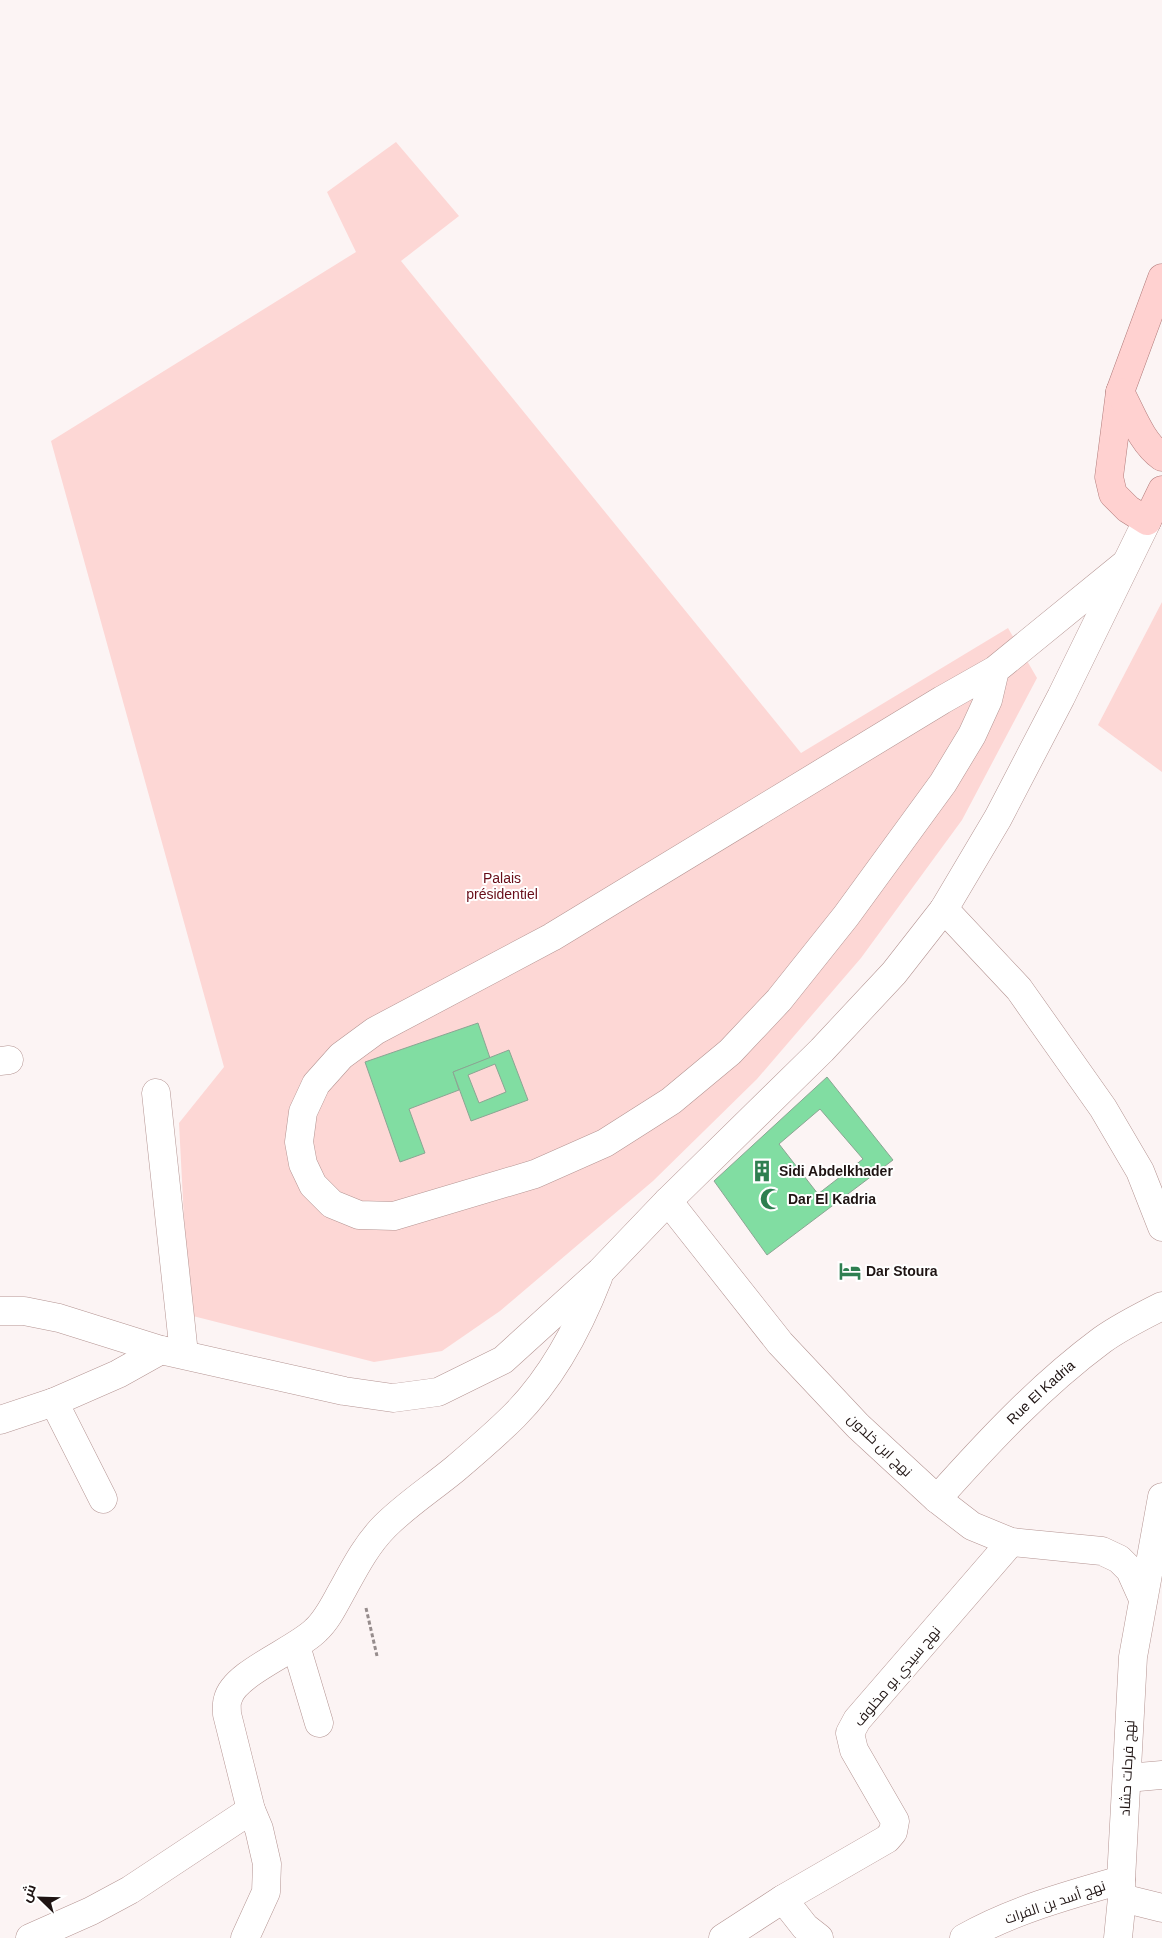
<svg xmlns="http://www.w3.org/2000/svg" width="1162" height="1938" font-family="Arial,Cairo,sans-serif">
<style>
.green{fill:#fdd7d5}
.building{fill:#81dda2;stroke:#8ba593;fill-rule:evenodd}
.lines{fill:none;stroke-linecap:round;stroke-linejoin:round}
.street-casing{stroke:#b49492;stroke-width:29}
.primary-casing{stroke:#b17b7a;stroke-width:29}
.path{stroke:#968c8c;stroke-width:3;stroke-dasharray:4 2.5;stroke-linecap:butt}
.street{stroke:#fff;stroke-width:28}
.primary{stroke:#ffd1d0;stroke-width:28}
.labels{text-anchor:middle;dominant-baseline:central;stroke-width:4;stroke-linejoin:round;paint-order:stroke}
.park-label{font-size:14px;fill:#670d18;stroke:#fff}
.poi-label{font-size:14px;font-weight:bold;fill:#1f1413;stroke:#fff;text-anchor:start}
.street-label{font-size:14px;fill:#1f1413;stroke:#fff}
</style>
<rect width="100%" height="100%" fill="#fcf4f4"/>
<!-- green -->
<g class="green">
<polygon points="396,142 459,216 401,261 801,753 1008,628 1037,678 962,820 861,958 757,1079 653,1181 500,1311 442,1351 374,1362 189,1315 179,1123 224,1067 51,441 356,252 327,192"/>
<polygon points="1162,602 1162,772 1098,725"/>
</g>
<!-- building -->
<g class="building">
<polygon points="478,1023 490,1058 453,1072 459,1090 409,1109 425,1153 400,1162 365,1062"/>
<path d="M509,1050L528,1100L471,1121L453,1072ZM495,1064L506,1092L479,1103L468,1075Z"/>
<path d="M827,1077L893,1160L767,1255L714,1181ZM820,1109L863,1159L818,1194L779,1144Z"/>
</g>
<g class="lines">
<!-- street casing -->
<g class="street-casing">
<g id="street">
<polyline points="995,670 988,700 972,735 943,783 846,916 779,1000 730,1052 671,1101 605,1143 535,1174 394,1216 359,1215 332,1204 313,1185 303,1164 299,1142 303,1112 316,1084 341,1056 375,1031 552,937 942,700 995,670 1125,564"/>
<polyline points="944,909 1019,989 1103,1108 1140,1171 1162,1227"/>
<polyline points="0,1061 9,1060"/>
<polyline points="156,1093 184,1354"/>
<polyline points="668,1201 780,1343 858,1426 937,1499 972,1526 1011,1542 1102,1551 1119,1559 1130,1570 1143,1599"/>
<polyline points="0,1311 24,1311 59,1318 161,1350 344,1391 393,1398 438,1392 503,1360 601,1271 668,1201 822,1050 894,973 944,909 998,818 1061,697 1147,521"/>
<polyline points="54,1402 103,1499"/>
<polyline points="0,1420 54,1402 118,1374 161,1350"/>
<path id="s1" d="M937,1499C988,1442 1040,1386 1102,1340C1120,1327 1142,1316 1162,1306"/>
<polyline points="296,1646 319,1723"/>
<polyline points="1127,1778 1162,1775"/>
<polyline points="1122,1898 1162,1908"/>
<polyline points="783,1899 805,1927 819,1938"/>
<polyline points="30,1938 91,1911 130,1890 251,1810"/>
<path d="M245,1938L266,1892L267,1864L259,1829L251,1810L227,1714C227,1709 226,1703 228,1699C234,1673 297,1650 316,1630C328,1619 335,1603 343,1589C355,1567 367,1544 385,1526C406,1505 432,1488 455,1469C475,1452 496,1434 514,1416C552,1378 579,1327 598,1278"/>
<polyline points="723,1938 783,1899 887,1839 893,1832 895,1821 854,1750 850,1733 857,1720 1011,1542"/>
<path d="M964,1938C1011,1911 1068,1895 1121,1880"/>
<polyline points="1118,1938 1122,1898 1121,1880 1133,1657 1162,1497"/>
</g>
</g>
<!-- primary casing -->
<g class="primary-casing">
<g id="primary">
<polyline points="1162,278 1120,392 1109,477 1113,494 1128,509 1147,521 1162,490"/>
<path d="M1120,392C1132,414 1141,442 1162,457"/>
</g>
</g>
<!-- path -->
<polyline class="path" points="366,1608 377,1656"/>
<!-- street -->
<use href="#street" class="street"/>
<!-- primary -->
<use href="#primary" class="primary"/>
</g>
<!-- icons -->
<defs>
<g id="building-bare" transform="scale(1.725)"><path d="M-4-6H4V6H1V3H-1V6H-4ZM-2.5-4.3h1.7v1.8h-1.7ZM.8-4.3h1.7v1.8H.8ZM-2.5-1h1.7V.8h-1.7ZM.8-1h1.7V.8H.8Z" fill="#2e7f50" stroke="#fff" stroke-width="2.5" paint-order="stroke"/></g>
<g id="mosque-bare" transform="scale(1.725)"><path d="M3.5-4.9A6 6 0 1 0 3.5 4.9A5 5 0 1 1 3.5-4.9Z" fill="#2e7f50" stroke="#fff" stroke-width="2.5" paint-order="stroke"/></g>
<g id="hotel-bare" transform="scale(1.725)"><path d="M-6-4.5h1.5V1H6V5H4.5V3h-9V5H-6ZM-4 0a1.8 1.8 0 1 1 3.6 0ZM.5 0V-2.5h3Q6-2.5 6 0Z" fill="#2e7f50" stroke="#fff" stroke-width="2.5" paint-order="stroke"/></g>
</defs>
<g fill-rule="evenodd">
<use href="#building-bare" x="762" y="1171"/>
<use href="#mosque-bare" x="771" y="1199"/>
<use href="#hotel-bare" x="850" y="1271"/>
</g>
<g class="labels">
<!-- park labels -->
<g class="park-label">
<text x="502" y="878">Palais<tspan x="502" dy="16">présidentiel</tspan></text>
</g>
<!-- poi labels -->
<g class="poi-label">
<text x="779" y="1171">Sidi Abdelkhader</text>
<text x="788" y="1199">Dar El Kadria</text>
<text x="866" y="1271">Dar Stoura</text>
</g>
<!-- street labels -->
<g class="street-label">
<text stroke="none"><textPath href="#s1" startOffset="149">Rue El Kadria</textPath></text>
<text transform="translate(880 1445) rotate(44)">نهج ابن خلدون</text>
<text transform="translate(897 1676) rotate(-50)">نهج سيدي بو مخلوف</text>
<text transform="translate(1127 1768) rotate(-87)">نهج فرحات حشاد</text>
<text transform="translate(1055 1902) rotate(-19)">نهج أسد بن الفرات</text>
</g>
</g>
<!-- north arrow -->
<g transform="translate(40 1898) rotate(293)" stroke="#ffffff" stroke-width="4" paint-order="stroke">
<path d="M0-4L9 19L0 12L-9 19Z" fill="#1f1413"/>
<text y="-8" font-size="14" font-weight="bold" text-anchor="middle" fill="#1f1413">ش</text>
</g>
</svg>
